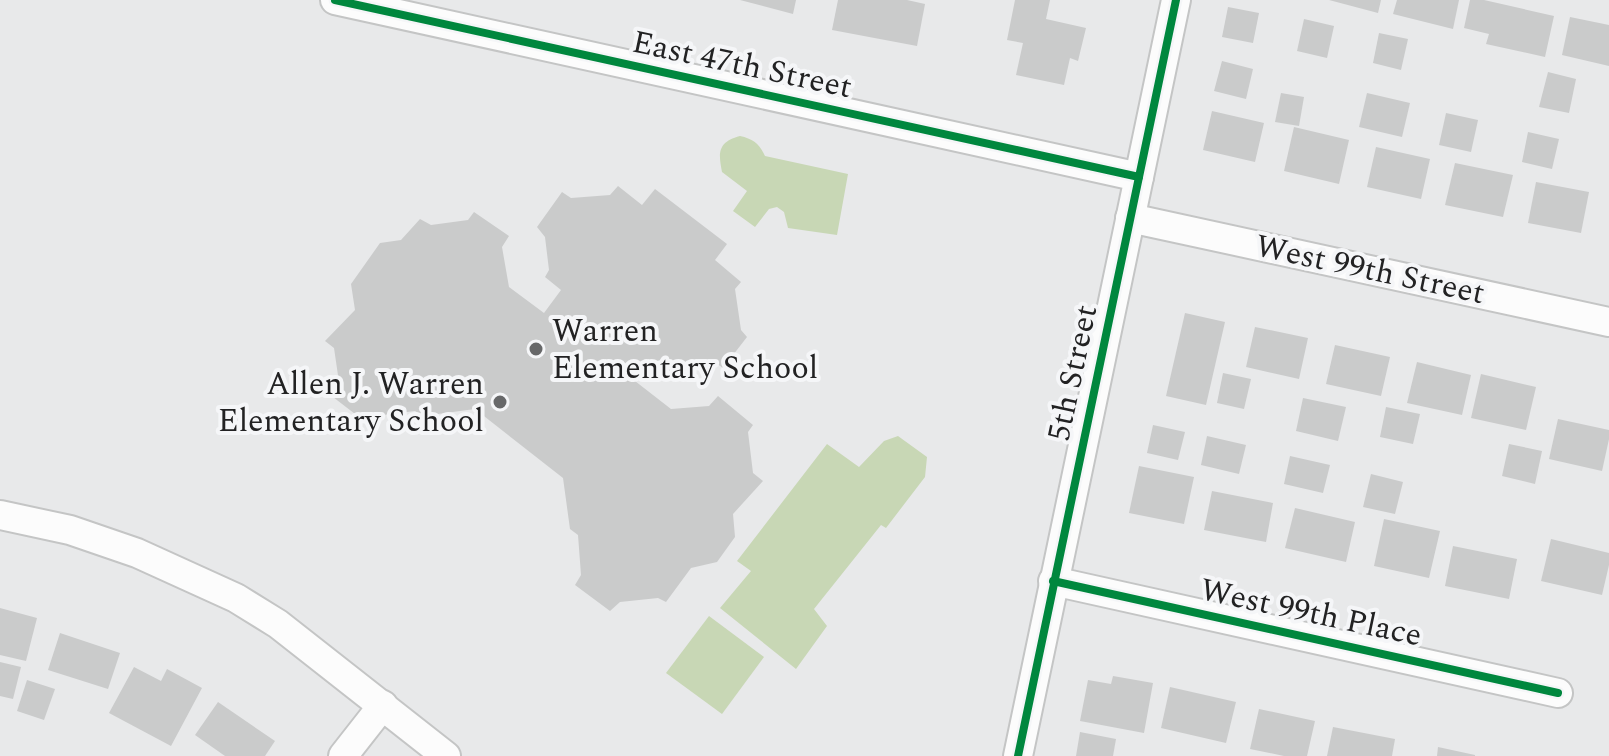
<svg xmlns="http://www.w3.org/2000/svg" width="1609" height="756" font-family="Spectral,serif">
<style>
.green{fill:#c8d7b5}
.building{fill:#cacbcb}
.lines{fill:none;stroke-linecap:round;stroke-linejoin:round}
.minor-casing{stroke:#c4c5c5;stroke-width:32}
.minor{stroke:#fcfcfc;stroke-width:28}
.cycleway-casing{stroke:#f5f6f8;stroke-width:13}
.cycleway{stroke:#00873e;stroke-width:8}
.poi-dot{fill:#676869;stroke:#f5f6f8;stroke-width:3}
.labels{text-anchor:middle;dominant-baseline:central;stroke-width:8;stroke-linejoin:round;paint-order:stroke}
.street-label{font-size:32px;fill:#222223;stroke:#f5f6f8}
.poi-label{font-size:32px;fill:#222223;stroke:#f5f6f8;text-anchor:start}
</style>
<rect width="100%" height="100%" fill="#e8e9ea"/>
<!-- green -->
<g class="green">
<path d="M740,136C753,139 759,143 765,156L848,174L837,235L788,228L784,212L777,207L769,209L755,227L733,211L747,191L722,172C718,152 718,142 740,136Z"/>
<polygon points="898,436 927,457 925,477 886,528 881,525 814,609 827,626 796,669 720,608 751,571 737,561 827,444 859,467 884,441"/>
<polygon points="709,616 764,657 722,714 666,673"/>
</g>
<!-- building -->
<g class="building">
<polygon points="740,0 796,0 793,14"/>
<polygon points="838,0 907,0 925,4 917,46 832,30"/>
<polygon points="1015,0 1050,0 1046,19 1086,28 1078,61 1070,58 1064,85 1016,75 1023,43 1007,40"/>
<polygon points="1329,0 1381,0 1378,13"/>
<polygon points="1397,0 1459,0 1453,29 1393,14"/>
<polygon points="1470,0 1484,0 1554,16 1545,57 1486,44 1489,34 1464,28"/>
<polygon points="1228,7 1259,13 1253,43 1222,37"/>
<polygon points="1570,17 1609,25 1609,66 1562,55"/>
<polygon points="1304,19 1334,26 1327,58 1297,51"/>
<polygon points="1379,33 1408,39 1401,70 1373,63"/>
<polygon points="1222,61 1253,69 1246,99 1214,91"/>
<polygon points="1548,72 1576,79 1569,113 1539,107"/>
<polygon points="1281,93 1304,97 1299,126 1275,122"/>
<polygon points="1367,93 1410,103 1402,137 1359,127"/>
<polygon points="1212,111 1264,123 1255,162 1203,150"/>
<polygon points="1446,113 1478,120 1471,152 1439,145"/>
<polygon points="1294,127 1349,140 1339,184 1284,171"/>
<polygon points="1528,132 1559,139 1552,169 1522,162"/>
<polygon points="1376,147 1430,159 1421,199 1367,187"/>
<polygon points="1455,163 1513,175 1503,217 1445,205"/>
<polygon points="1536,182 1589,192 1581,233 1528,223"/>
<polygon points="618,186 642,205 655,189 727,244 715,260 741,282 735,289 741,330 747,337 723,368 713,361 675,368 668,374 650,361 635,381 671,409 709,406 718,396 753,425 748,432 753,473 763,481 733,514 735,537 717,562 691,568 666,602 658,598 620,602 610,611 575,585 581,575 578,535 570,529 563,478 475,409 423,416 415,411 375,416 368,424 333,397 340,389 334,348 325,341 355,310 351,284 380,243 401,240 420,219 431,225 468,220 474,212 509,236 502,247 509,287 544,313 561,290 545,277 549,270 545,237 537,227 562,192 571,198 610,195"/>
<polygon points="1185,313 1225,322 1206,405 1166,396"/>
<polygon points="1255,327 1308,338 1299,379 1246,367"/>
<polygon points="1335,345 1390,357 1381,396 1326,384"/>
<polygon points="1417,362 1471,375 1462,415 1407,403"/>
<polygon points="1223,373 1251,379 1244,409 1217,403"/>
<polygon points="1481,374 1536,387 1526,430 1471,418"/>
<polygon points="1303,398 1346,407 1338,441 1296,431"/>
<polygon points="1386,407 1420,414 1413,444 1380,437"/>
<polygon points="1558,419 1609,430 1609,439 1602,471 1549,459"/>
<polygon points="1153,425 1185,432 1178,460 1147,453"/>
<polygon points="1207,436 1246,445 1239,474 1201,465"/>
<polygon points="1509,444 1542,451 1535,484 1502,476"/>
<polygon points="1290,456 1330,465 1323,493 1284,484"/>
<polygon points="1139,466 1194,477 1184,524 1129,513"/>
<polygon points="1371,474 1403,482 1395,514 1363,507"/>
<polygon points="1212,491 1273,503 1266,542 1204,530"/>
<polygon points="1295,508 1355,522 1346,562 1285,548"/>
<polygon points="1384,519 1440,531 1429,578 1374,566"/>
<polygon points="1551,539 1609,553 1609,565 1602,595 1541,581"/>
<polygon points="1453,546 1517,559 1509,599 1445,586"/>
<polygon points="0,608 37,618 26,661 0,655"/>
<polygon points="60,633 120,653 108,689 48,670"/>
<polygon points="0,662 21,667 13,699 0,696"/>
<polygon points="134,667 161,681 167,669 202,688 171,746 109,713"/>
<polygon points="1113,676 1153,683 1144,733 1080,721 1088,680 1111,684"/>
<polygon points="27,680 55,689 44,720 17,711"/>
<polygon points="1170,687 1236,702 1226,743 1161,728"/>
<polygon points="218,702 275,741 265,756 225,756 195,735"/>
<polygon points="1259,709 1315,721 1307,756 1284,756 1250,749"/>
<polygon points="1333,727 1395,739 1392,756 1327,756"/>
<polygon points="1080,732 1116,739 1113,756 1076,756"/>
<polygon points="1438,747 1475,755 1475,756 1437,756"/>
</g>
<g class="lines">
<!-- minor casing -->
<g class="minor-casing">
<g id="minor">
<polyline points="335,0 1139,177"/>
<polyline points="1130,218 1609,322"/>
<polyline points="0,515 70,530 137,553 236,598 278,624 446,756"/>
<polyline points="1053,581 1558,693"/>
<polyline points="343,756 383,705"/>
<polyline points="1018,756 1176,0"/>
</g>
</g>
<!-- minor -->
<use href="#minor" class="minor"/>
<!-- cycleway casing -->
<g class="cycleway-casing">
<g id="cycleway">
<polyline points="335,0 1139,177"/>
<polyline points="1053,581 1558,693"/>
<polyline points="1018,756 1176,0"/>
</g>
</g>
<!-- cycleway -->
<use href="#cycleway" class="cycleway"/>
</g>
<!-- markers -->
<g class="poi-dot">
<circle cx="536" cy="349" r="8"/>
<circle cx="500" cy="402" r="8"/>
</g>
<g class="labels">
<!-- street labels -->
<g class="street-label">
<text transform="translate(742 65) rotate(12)">East 47th Street</text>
<text transform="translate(1370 270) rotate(12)">West 99th Street</text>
<text transform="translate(1073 373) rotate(-78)">5th Street</text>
<text transform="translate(1311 613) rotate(12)">West 99th Place</text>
</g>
<!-- poi labels -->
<g class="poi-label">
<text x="552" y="331">Warren<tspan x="552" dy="37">Elementary School</tspan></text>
<text x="484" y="384" text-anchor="end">Allen J. Warren<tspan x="484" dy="37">Elementary School</tspan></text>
</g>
</g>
</svg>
